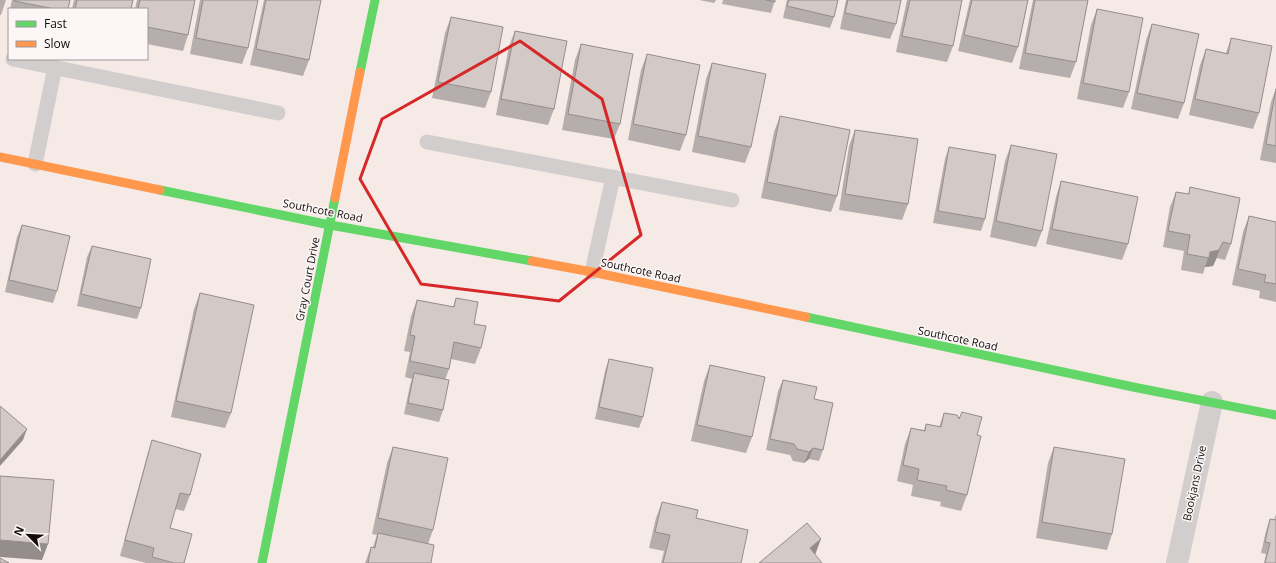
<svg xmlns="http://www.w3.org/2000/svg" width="1276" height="563" font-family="'Open Sans',sans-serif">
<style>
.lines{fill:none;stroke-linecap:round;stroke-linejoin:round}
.lane{stroke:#d1cecd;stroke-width:15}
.street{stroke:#d1cecd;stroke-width:22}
.fast{stroke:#63d668;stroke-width:9}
.slow{stroke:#ff974d;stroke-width:9}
.wall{fill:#b5aeac}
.shaded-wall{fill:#948d8c}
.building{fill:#d3cac8;stroke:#948d8c}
.marked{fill:none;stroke:#d62828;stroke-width:3;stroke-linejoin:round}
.labels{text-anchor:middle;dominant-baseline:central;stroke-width:3;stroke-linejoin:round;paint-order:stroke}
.street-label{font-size:11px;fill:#120b0a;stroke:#fcf7f6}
</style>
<rect width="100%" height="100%" fill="#f6eae7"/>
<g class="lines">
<!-- lane -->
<g class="lane">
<polyline points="13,59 278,113"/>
<polyline points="427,142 732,200"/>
<polyline points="35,164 55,67"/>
<polyline points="592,272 613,177"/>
</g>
<!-- street -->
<polyline class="street" points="1177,563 1212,402"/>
<!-- fast -->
<g class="fast">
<polyline points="360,72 375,0"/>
<polyline points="160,190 330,225 532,261"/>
<polyline points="806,317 1133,387 1276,415"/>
<polyline points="262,563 335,198"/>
</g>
<!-- slow -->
<g class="slow">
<polyline points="0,157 160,190"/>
<polyline points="335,198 360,72"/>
<polyline points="532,261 592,272 806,317"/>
</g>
</g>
<!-- wall -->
<g class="wall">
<polygon points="0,0 6,0 1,15 0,15"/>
<polygon points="12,0 70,0 68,9 10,9"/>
<polygon points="74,0 133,0 131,9 72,9"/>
<polygon points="137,0 195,0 188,35 183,51 147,44 147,9 135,9"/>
<polygon points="200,0 258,0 248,48 242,64 190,54"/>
<polygon points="264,0 321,0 309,60 303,76 250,65"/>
<polygon points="699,0 716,0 714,3"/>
<polygon points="723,0 775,0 771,13 722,4"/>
<polygon points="787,0 838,0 834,17 830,28 783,18"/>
<polygon points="846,0 901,0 896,24 890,39 840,29"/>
<polygon points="907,0 962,0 953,46 947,62 896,52"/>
<polygon points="970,0 1028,0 1018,47 1012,63 958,51"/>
<polygon points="1033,0 1088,0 1076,62 1070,78 1019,69"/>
<polygon points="1097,9 1129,92 1123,108 1077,99 1091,25"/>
<polygon points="451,17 491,92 485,108 432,98 445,33"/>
<polygon points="1152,24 1184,103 1178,119 1131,109 1146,40"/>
<polygon points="515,31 554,109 548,125 496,115 509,46"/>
<polygon points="1231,38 1259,113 1253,129 1189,115 1200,65 1206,49 1226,53"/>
<polygon points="581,44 620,124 614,139 562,130 575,60"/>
<polygon points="647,54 686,135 680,151 628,140 641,70"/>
<polygon points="712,63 751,147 745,163 692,152 706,79"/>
<polygon points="1276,88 1276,163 1260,160 1271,102"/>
<polygon points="780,116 837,196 831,212 761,198 774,132"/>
<polygon points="855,130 908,204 902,220 839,210 849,146"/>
<polygon points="1011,145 1042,231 1036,247 990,237 1005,161"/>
<polygon points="949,147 985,219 981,231 933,223 945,159"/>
<polygon points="1061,181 1128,244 1122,260 1046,244 1056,197"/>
<polygon points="1190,187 1231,244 1225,260 1217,258 1213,266 1205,267 1203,274 1181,270 1184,251 1163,247 1170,207 1176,192 1188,194"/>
<polygon points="1249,216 1276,222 1276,302 1259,298 1260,291 1232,285 1243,232"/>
<polygon points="22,225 57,291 53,303 5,292 17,237"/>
<polygon points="92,246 141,308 137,319 77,306 87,257"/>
<polygon points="200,293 231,413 225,428 171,417 194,309"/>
<polygon points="456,298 474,324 481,348 475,364 451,359 449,369 445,380 443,410 439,422 404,414 410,385 412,379 405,377 410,352 404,351 411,316 417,300 453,307"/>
<polygon points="609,359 643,417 639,428 595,419 605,371"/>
<polygon points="710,365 752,437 746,453 691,441 704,381"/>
<polygon points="783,380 814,399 823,450 819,461 809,459 804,463 793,461 790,455 766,450 778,391"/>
<polygon points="944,413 959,419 977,435 967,495 961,511 940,506 941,502 911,496 913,485 897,481 905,444 911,428 924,430 926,424 939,427"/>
<polygon points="152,440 190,495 184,511 175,509 170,528 184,563 146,563 120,556 147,456"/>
<polygon points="393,447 433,530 428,544 431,563 365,563 371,547 373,547 377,535 372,534 387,463"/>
<polygon points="1054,447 1112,534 1107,550 1036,538 1048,463"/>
<polygon points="662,502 696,518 741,563 661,563 664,551 649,548 656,518"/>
<polygon points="1276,514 1276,563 1264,563 1266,554 1261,553 1266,531 1270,519 1274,520"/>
</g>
<!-- shaded-wall -->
<g class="shaded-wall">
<polygon points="1223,242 1213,266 1205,267 1210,252"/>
<polygon points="27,429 23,440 0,466 0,460"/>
<polygon points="813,448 809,459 804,463 809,452"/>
<polygon points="821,539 815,555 810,548"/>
<polygon points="0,540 48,544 42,560 0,557"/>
</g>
<!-- building -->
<g class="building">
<polygon points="14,0 70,0 68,9 55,9 14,1"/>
<polygon points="77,0 133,0 131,9 75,9"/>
<polygon points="140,0 195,0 188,35 147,27 147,9 138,9"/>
<polygon points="203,0 258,0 248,48 196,38"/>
<polygon points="266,0 321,0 309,60 256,49"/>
<polygon points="766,0 775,0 775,2"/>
<polygon points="789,0 838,0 834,17 787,6"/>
<polygon points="848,0 901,0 896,24 845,13"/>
<polygon points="910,0 962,0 953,46 902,36"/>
<polygon points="972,0 1028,0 1018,47 964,35"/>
<polygon points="1035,0 1088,0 1076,62 1025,53"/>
<polygon points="1097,9 1143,18 1129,92 1083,83"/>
<polygon points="451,17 503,27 491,92 438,82"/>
<polygon points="1152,24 1199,34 1184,103 1137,93"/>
<polygon points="515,31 567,41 554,109 501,99"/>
<polygon points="1231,38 1272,46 1259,113 1195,99 1206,49 1228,54"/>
<polygon points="581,44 633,54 620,124 568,114"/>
<polygon points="647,54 700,65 686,135 633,124"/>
<polygon points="712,63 766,74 751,147 698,136"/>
<polygon points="1276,89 1276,146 1266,144"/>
<polygon points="780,116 850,130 837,196 767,182"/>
<polygon points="855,130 918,139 908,204 845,194"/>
<polygon points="1011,145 1057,154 1042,231 996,221"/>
<polygon points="949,147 996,155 985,219 938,211"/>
<polygon points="1061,181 1138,197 1128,244 1052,229"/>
<polygon points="1190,187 1240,198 1231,244 1223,242 1219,250 1210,252 1209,258 1187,254 1190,235 1168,231 1176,192 1189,194"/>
<polygon points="1249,216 1276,222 1276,284 1264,282 1266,275 1238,269"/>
<polygon points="22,225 70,236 57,291 9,280"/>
<polygon points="92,246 151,259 141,308 81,294"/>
<polygon points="200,293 254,305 231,413 176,401"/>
<polygon points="456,298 478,302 474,324 486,326 481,348 454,342 449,369 410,361 415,336 410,335 417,300 454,307"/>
<polygon points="609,359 653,368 643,417 599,407"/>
<polygon points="710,365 765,377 752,437 697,425"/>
<polygon points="414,373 449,380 443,410 408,403"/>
<polygon points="783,380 817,387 814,399 833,403 823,450 813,448 809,452 797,449 794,444 770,439"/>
<polygon points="0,406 27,429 0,460"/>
<polygon points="962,412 982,417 977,435 981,436 967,495 946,490 947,486 917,480 919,469 903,465 911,428 925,431 926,424 941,427 944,413 957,415 959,419"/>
<polygon points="152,440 201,454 190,495 180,493 170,528 192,534 184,563 174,563 152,557 154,548 125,540"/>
<polygon points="393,447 448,458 433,530 378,518"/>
<polygon points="1054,447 1125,459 1112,534 1042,522"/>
<polygon points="0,476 54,480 48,544 0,540"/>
<polygon points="662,502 698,510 696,518 748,530 741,563 663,563 670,535 655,532"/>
<polygon points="1270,519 1276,520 1276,563 1265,563 1270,543 1265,542"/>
<polygon points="807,523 821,539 810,548 822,563 759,563"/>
<polygon points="378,533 434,545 431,563 368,563 371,547 375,548"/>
<polygon points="0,558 9,563 0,563"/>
</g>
<!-- marked area -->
<path class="marked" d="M520,41L602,99L641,235L559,301L421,284L360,179L382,119Z"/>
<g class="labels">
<!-- street labels -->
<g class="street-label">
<text transform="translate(323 210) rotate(11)">Southcote Road</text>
<text transform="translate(641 270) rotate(12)">Southcote Road</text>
<text transform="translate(307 279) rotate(-79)">Gray Court Drive</text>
<text transform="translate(958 338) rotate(12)">Southcote Road</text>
<text transform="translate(1194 483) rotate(-78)">Bookjans Drive</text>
</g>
</g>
<!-- legend -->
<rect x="8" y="8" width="140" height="52" fill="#fcf7f6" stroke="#9e9998"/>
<rect x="16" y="21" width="20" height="6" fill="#63d668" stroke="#9e9998"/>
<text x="44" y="28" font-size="12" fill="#120b0a">Fast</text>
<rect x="16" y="41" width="20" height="6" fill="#ff974d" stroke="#9e9998"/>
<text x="44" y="48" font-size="12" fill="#120b0a">Slow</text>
<!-- north arrow -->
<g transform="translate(28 535) rotate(294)" stroke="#fcf7f6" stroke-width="3" paint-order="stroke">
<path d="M0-3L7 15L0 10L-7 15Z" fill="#120b0a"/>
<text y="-6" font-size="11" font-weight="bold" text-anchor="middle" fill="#120b0a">N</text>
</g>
</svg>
